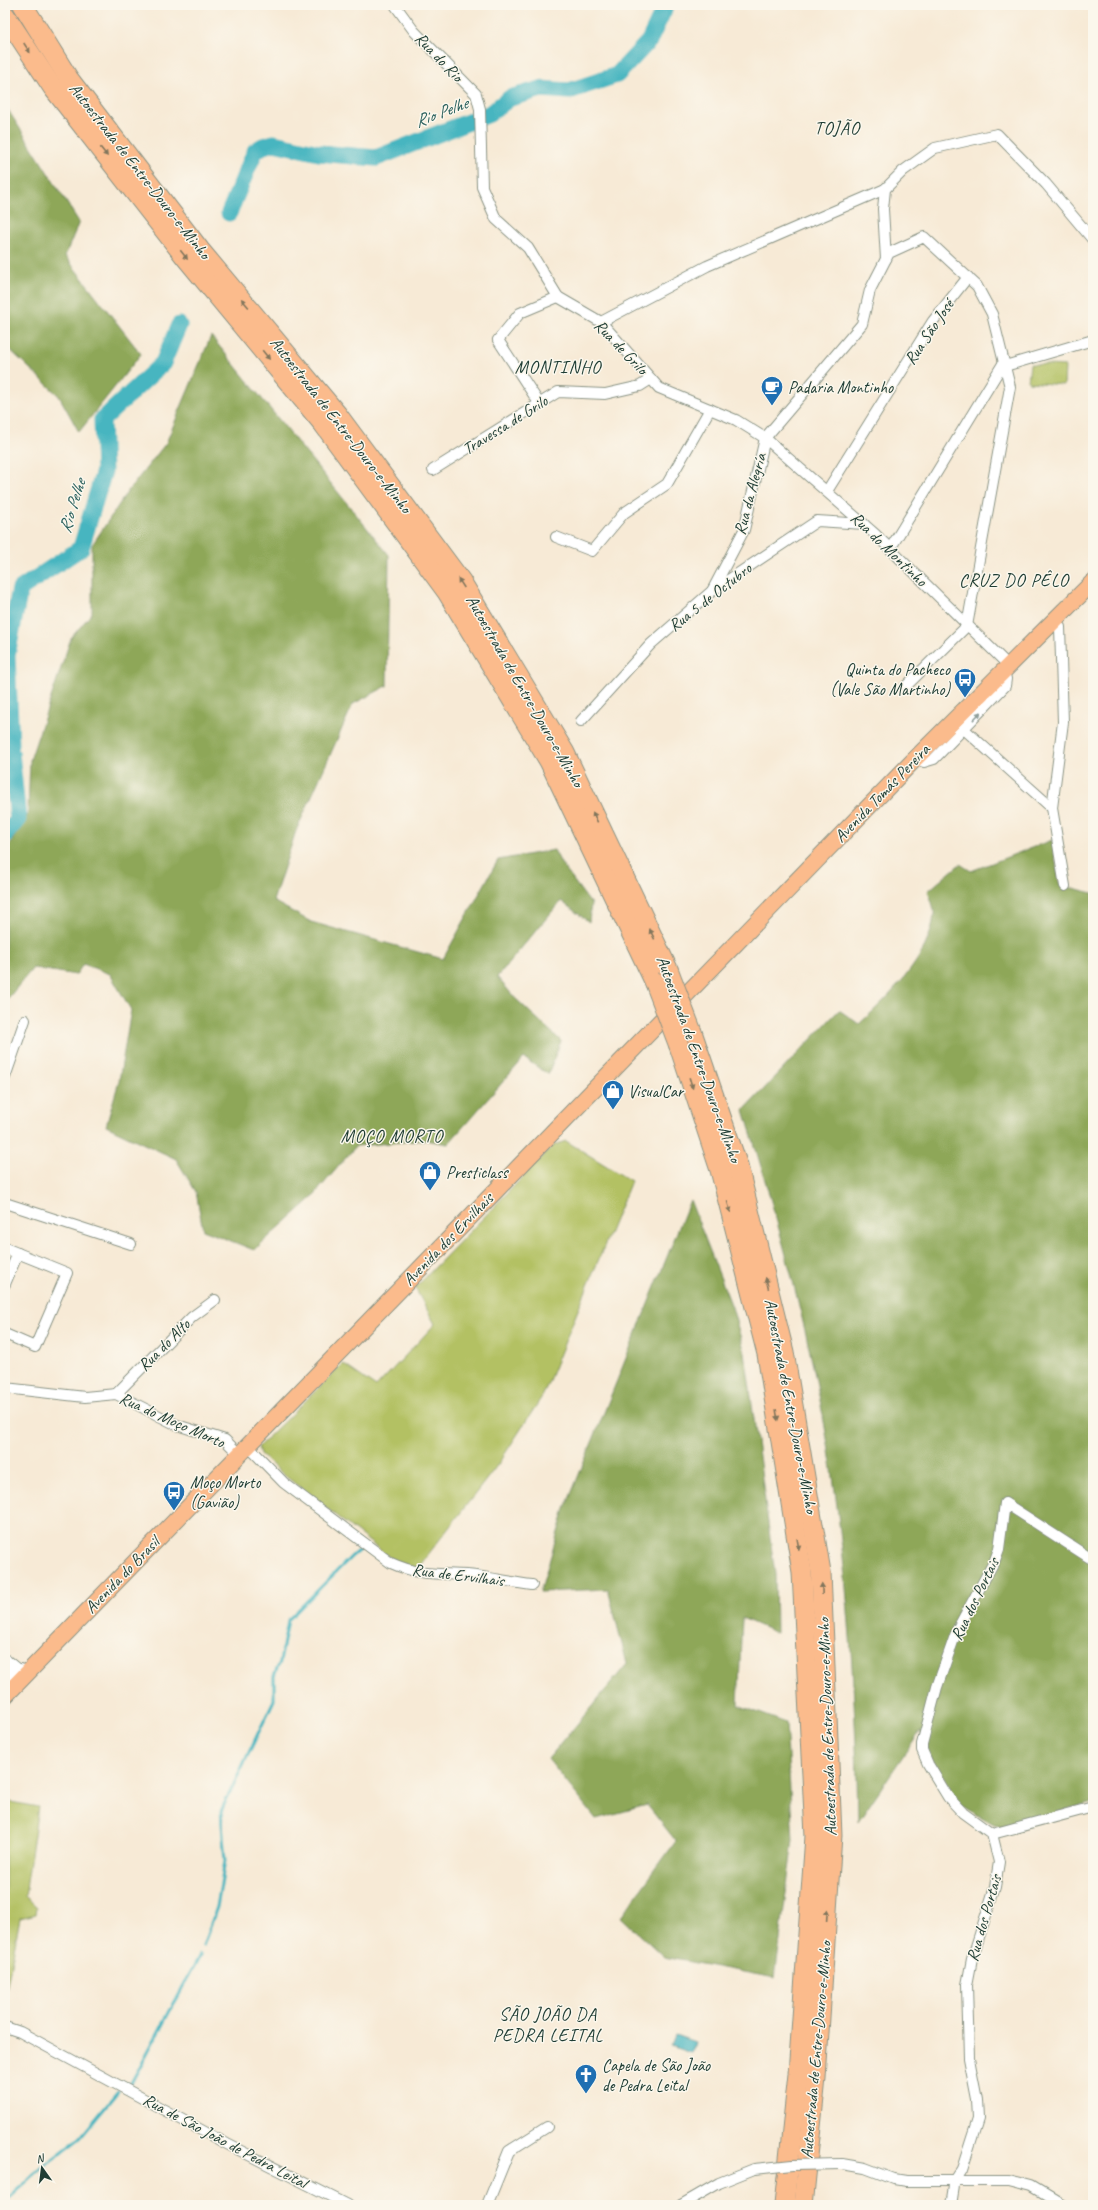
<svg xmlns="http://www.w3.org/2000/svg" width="1098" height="2210" font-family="Caveat,sans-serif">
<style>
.green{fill:#b3c163;stroke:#697f4c}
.forest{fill:#8ea759;stroke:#567246}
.water{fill:#46b5c0;stroke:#32797a}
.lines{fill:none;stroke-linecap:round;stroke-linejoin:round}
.stream{stroke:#46b5c0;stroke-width:3}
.river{stroke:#46b5c0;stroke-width:17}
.minor-casing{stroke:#8b9485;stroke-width:12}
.tertiary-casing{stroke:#8b9485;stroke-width:15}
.primary-casing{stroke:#8b9485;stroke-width:18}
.motorway-casing{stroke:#8b9485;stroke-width:21}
.minor{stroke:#fff;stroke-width:10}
.tertiary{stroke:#fff;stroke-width:13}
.primary{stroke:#fbbb8c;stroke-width:16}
.motorway{stroke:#fbbb8c;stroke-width:19}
.minor-bridge-casing{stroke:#8b9485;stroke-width:12;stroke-linecap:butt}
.motorway-bridge-casing{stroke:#8b9485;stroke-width:21;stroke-linecap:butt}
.minor-bridge{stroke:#fff;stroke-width:10}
.motorway-bridge{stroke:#fbbb8c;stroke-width:19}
.oneway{fill:#82765c}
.oneway2{fill:#8f9e9a}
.labels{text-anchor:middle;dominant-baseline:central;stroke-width:3;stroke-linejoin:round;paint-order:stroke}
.street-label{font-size:17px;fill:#1f3d34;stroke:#fbf7ec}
.poi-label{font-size:17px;fill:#1f3d34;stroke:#fbf7ec;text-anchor:start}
.water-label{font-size:18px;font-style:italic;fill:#2b615e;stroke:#fbf7ec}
.neighbourhood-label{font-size:18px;letter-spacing:1px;fill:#1f3d34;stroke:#fbf7ec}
</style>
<rect width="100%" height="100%" fill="#fbf7ec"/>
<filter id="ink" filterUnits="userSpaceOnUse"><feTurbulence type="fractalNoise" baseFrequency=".025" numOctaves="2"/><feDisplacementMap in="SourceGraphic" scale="8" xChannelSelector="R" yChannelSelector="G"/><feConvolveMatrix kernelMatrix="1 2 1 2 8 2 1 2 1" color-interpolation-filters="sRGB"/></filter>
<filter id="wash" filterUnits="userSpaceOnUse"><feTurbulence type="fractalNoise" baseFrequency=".012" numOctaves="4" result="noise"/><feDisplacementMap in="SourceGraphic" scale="16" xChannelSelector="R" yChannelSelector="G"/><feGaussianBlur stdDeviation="0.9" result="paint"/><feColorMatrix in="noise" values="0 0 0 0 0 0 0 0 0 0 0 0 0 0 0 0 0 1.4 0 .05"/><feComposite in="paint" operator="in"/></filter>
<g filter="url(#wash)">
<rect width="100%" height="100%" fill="#f7ead6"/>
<!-- green -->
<g class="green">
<polygon points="1030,364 1065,366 1064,385 1028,382"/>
<polygon points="566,1141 631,1181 543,1395 499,1463 417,1569 394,1561 284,1475 260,1454 258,1447 343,1364 376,1387 435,1324 415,1288 554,1145"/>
<polygon points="5,1801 38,1807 25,1896 37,1907 36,1914 20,1918 5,1996"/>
</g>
<!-- forest -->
<g class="forest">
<polygon points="5,105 79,222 65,256 141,354 79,432 59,396 5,345"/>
<polygon points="211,336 389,555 387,686 353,704 296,831 273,901 311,922 443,959 498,860 554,850 562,865 591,904 589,922 561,901 497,977 515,998 561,1041 548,1074 524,1058 448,1144 425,1140 356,1146 309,1201 254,1250 203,1230 196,1192 176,1159 106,1126 119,1081 131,1010 110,974 83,964 76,975 33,968 5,1002 5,853 28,813 30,760 71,638 92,613 92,545 128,491 166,443"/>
<path d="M1052,840L1060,885L1093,893V1802L1001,1828L960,1805L930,1756L920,1731L858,1822C856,1705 849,1586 832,1470C814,1348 780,1228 744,1110L839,1010L859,1024C889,997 930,957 934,915C935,908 930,898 928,891L960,864L971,871Z"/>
<polygon points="690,1200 732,1307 745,1353 775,1574 776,1633 742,1618 738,1705 786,1723 793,1840 775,1978 664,1957 621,1917 676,1841 647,1805 596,1819 548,1759 627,1664 608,1589 540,1592 565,1509"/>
</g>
<!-- water -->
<polygon class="water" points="675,2035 695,2042 692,2052 671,2045"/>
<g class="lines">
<!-- stream -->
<g class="stream">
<polyline points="203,1946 217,1907 225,1861 221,1811 274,1700 274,1676 280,1662 288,1620 352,1556 363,1547"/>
<polyline points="130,2085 200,1955"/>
<polyline points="5,2201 45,2165 80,2138 118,2092"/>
</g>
<!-- river -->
<g class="river">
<polyline points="229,213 255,151 263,146 274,143 319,153 376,158 489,114 510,98 541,89 569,91 617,75 649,41 666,5"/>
<polyline points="11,745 7,655 20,589 81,548 104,471 102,420 163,363 179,325"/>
<polyline points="5,835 18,819 11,753"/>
</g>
</g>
</g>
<g filter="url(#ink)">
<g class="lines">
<!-- minor casing -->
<g class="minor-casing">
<g id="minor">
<polyline points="395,5 414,31 476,94 480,109 482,187 496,219 528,248 558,297 601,322 659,388 736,420 765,438 875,534 1009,666"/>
<polyline points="886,259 883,209 885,189 903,171 935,148 997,134 1046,184 1093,240"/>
<polyline points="601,322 707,266 885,189"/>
<polyline points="1005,366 1093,340"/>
<polyline points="539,403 498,340 520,313 558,297"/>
<polyline points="433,470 558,392 605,394 640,386 651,379"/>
<polyline points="827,491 933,321 968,277"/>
<polyline points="556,537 592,551 624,513 667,484 710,409"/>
<polyline points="890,549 1004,362"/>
<polyline points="712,591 744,530 765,438 862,324 870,290 889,253 924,237 977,286 992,314 1010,387 967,626 905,687"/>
<polyline points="581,721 651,644 712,591 817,521 864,524"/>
<polyline points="964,729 1052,808 1065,886"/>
<polyline points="915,759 924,762 934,759 1005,686 1006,679 1004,671"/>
<polyline points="1052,808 1063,722 1060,627 1053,620"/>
<polyline points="5,1077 25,1020"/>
<polyline points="5,1203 131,1244"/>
<polyline points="5,1248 67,1273 35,1347 5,1334"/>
<polyline points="5,1284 18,1253"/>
<polyline points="5,1388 85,1397 116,1394 177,1425 225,1440 240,1455"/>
<polyline points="116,1394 192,1317 215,1300"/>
<path d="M248,1446L284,1483L391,1563C420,1576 436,1573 467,1575C488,1577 510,1582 532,1585"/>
<polyline points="992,1834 1093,1807"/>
<polyline points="5,2027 20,2032 227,2144 348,2205"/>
<polyline points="842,2164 865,2168 894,2179 906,2181 1009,2181 1032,2187 1062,2205"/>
<polyline points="487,2205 509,2151 547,2127"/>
<polyline points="681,2205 719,2183 754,2169"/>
<polyline points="951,2205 955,2180 962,2169 978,2119 977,2099 969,2058 967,1985 972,1959 995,1887 999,1862 992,1834 963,1813 948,1797 928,1764 922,1750 922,1744 937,1687 957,1630 995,1560 999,1549 1005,1503 1093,1560"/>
</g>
</g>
<!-- tertiary casing -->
<g class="tertiary-casing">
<g id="tertiary">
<polyline points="5,1661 16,1670 28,1672"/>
<polyline points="5,1674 13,1687"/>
</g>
</g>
<!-- primary casing -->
<g class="primary-casing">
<polyline id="primary" points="5,1696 915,759 1093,582"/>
</g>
<!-- motorway casing -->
<g class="motorway-casing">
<g id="motorway">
<polyline points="23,5 69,79 200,250 337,414 461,581 565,753 668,969"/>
<polyline points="5,15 53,88 186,258 324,425 447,592 549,761 655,983"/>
<polyline points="692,1032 738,1166 784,1352 821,1572 832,1835 816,2078 803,2205"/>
<polyline points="679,1046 720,1170 767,1354 802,1572 815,1836 798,2074 784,2205"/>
</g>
</g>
<!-- minor -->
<use href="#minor" class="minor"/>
<!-- tertiary -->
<use href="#tertiary" class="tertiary"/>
<!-- primary -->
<use href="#primary" class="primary"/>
<!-- motorway -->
<use href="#motorway" class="motorway"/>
<!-- minor-bridge casing -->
<g class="minor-bridge-casing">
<polyline id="minor-bridge" points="754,2169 792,2165 842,2164"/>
</g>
<!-- motorway-bridge casing -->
<g class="motorway-bridge-casing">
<g id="motorway-bridge">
<polyline points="668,969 692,1032"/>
<polyline points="655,983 679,1046"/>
</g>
</g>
<!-- minor-bridge -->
<use href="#minor-bridge" class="minor-bridge"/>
<!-- motorway-bridge -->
<use href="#motorway-bridge" class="motorway-bridge"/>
</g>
<!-- one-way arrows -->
<defs><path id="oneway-solid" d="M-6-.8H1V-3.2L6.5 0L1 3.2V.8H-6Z"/></defs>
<g class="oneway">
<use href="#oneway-solid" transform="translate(27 48) rotate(57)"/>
<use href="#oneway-solid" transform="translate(104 152) rotate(52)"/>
<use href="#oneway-solid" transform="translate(184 255) rotate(52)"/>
<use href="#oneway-solid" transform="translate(245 303) rotate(-130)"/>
<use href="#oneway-solid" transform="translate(266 355) rotate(51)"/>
<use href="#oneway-solid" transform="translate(461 583) rotate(-123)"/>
<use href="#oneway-solid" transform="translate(595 817) rotate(-116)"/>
<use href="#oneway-solid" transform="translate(652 934) rotate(-116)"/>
<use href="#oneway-solid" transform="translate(691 1083) rotate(72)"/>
<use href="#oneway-solid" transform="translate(729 1207) rotate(75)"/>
<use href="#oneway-solid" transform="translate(767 1283) rotate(-104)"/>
<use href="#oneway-solid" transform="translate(777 1415) rotate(81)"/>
<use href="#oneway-solid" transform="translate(798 1544) rotate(81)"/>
<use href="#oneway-solid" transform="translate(822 1589) rotate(-92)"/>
<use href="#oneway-solid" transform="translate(827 1915) rotate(-86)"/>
</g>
<use class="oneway2" href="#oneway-solid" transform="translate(977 716) rotate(-46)"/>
</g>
<!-- icons -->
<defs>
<g id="cafe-pin" transform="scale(1.15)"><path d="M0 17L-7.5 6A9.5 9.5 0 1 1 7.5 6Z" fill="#1f6fb2" stroke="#fbf7ec"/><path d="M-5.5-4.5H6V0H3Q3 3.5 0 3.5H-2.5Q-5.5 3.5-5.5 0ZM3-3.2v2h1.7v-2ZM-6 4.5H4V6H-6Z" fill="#fff"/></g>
<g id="bus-pin" transform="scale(1.15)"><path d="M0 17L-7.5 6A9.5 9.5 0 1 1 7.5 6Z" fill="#1f6fb2" stroke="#fbf7ec"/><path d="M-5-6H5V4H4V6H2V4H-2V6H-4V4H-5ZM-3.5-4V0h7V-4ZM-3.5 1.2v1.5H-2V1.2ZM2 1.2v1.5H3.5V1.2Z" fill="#fff"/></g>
<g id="shop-pin" transform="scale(1.15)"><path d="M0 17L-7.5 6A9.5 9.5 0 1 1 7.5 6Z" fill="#1f6fb2" stroke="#fbf7ec"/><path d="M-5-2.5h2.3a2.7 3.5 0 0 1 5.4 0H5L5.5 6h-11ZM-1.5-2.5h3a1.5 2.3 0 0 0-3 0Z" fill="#fff"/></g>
<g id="church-pin" transform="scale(1.15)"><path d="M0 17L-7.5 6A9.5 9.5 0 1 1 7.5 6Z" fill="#1f6fb2" stroke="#fbf7ec"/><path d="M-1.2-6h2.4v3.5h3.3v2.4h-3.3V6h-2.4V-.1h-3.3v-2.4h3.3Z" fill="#fff"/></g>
</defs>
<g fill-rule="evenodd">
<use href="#cafe-pin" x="772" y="387"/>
<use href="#bus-pin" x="965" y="679"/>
<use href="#shop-pin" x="613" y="1091"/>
<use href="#shop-pin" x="430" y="1172"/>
<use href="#bus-pin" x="174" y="1492"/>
<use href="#church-pin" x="586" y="2075"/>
</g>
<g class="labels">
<!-- street labels -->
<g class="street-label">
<text transform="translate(439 57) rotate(46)">Rua do Rio</text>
<text transform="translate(140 171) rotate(52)">Autoestrada de Entre-Douro-e-Minho</text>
<text transform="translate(929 332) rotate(-56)">Rua São José</text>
<text transform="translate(621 347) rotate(46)">Rua de Grilo</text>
<text transform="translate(341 425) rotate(52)">Autoestrada de Entre-Douro-e-Minho</text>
<text transform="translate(505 425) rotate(-32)">Travessa de Grilo</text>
<text transform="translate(750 494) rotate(-75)">Rua da Alegría</text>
<text transform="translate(889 549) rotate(44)">Rua do Montinho</text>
<text transform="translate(710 597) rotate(-38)">Rua 5 de Octubro</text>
<text transform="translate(525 691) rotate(60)">Autoestrada de Entre-Douro-e-Minho</text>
<text transform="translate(882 793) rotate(-46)">Avenida Tomás Pereira</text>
<text transform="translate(699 1059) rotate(70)">Autoestrada de Entre-Douro-e-Minho</text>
<text transform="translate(448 1239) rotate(-46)">Avenida dos Ervilhais</text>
<text transform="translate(164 1345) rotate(-45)">Rua do Alto</text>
<text transform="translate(791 1406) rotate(79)">Autoestrada de Entre-Douro-e-Minho</text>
<text transform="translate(172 1420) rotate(24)">Rua do Moço Morto</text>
<text transform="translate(122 1575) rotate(-46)">Avenida do Brasil</text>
<text transform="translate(458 1575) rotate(7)">Rua de Ervilhais</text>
<text transform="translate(975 1599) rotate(-64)">Rua dos Portais</text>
<text transform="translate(827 1727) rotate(-92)">Autoestrada de Entre-Douro-e-Minho</text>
<text transform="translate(984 1918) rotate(-74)">Rua dos Portais</text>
<text transform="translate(816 2050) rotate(-85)">Autoestrada de Entre-Douro-e-Minho</text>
<text transform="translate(225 2141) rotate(28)">Rua de São João de Pedra Leital</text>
</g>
<!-- poi labels -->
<g class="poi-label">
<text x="788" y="387">Padaria Montinho</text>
<text x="950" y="669" text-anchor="end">Quinta do Pacheco<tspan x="950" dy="20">(Vale São Martinho)</tspan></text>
<text x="628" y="1091">VisualCar</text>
<text x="446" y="1172">Presticlass</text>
<text x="190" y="1482">Moço Morto<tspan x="190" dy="20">(Gavião)</tspan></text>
<text x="602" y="2065">Capela de São João<tspan x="602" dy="20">de Pedra Leital</tspan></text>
</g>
<!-- water labels -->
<g class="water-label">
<text transform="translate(441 112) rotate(-21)">Rio Pelhe</text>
<text transform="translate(72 506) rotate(-73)">Rio Pelhe</text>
</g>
<!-- neighbourhood labels -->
<g class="neighbourhood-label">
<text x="837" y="128">TOJÃO</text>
<text x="558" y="367">MONTINHO</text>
<text x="1014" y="580">CRUZ DO PÊLO</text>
<text x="392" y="1136">MOÇO MORTO</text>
<text x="548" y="2014">SÃO JOÃO DA<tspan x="548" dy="21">PEDRA LEITAL</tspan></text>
</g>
</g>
<!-- margin -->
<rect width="1098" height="2210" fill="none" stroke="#fbf7ec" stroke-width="20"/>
<!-- north arrow -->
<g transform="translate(42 2168) rotate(346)" stroke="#fbf7ec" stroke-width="3" paint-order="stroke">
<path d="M0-3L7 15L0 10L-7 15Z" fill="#1f3d34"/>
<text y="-6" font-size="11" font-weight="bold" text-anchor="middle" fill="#1f3d34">N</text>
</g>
</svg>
